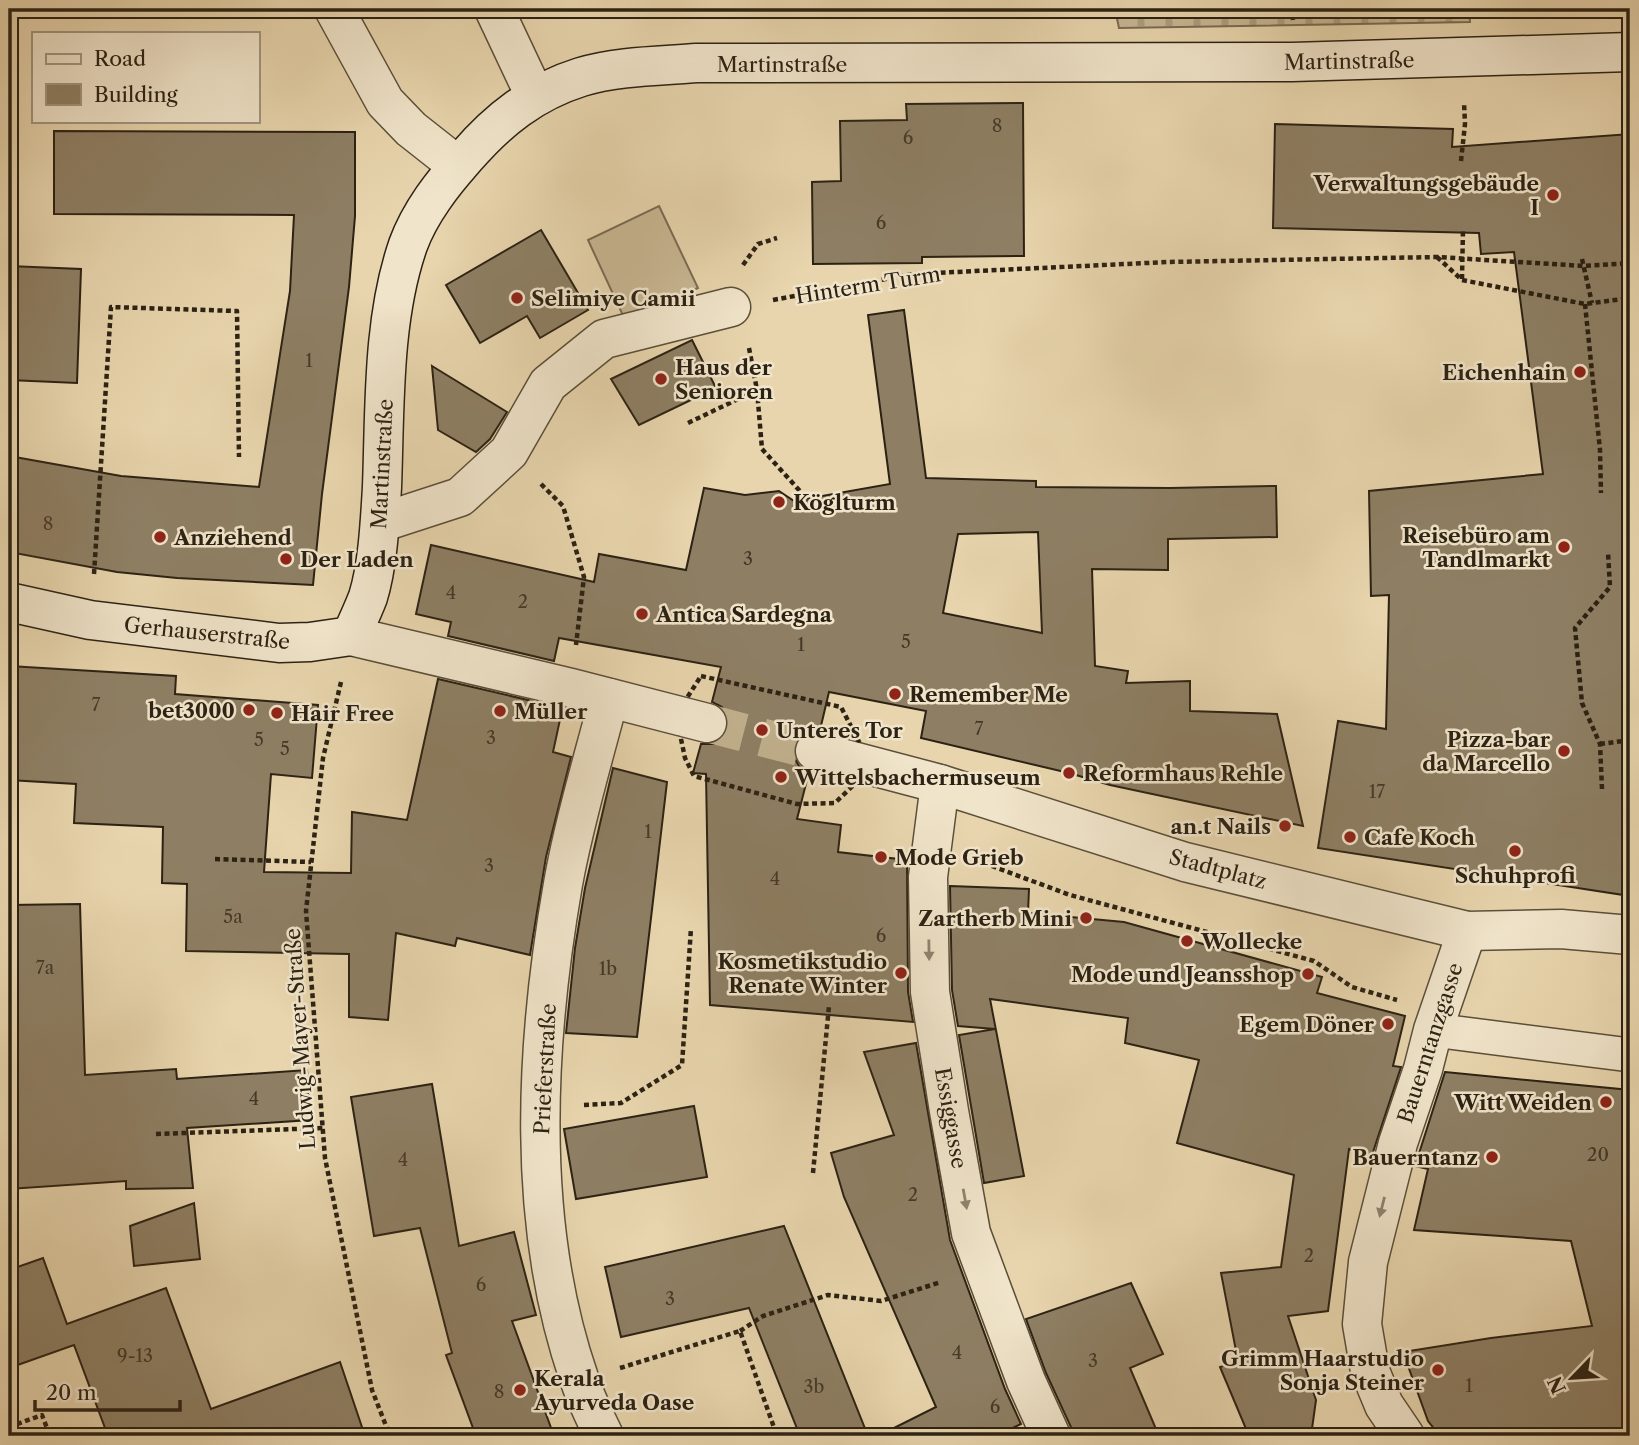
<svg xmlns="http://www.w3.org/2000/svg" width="1639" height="1445" font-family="'Libre Caslon Text',serif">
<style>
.cemetery{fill:url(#cemetery-stones);stroke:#7a6c54;stroke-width:2}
.pitch{fill:#c8b793;stroke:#7a6c54;stroke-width:2}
.building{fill:#8e7f64;stroke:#2c2214;stroke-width:2;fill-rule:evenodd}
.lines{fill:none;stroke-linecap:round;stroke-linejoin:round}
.minor-tunnel{stroke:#c2b18e;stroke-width:38;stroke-dasharray:38 19;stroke-linecap:butt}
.pedestrian-casing{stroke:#5b4f3a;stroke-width:36}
.minor-casing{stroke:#5b4f3a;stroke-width:41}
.secondary-casing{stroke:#2c2214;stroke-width:41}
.path{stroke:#2c2214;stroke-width:4.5;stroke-dasharray:5 3.5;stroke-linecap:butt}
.pedestrian{stroke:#f0e4ca;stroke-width:33}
.minor{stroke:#f0e4ca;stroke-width:38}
.secondary{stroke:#f0e4ca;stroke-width:38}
.oneway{fill:#8e836f}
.poi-dot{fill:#8f2418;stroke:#f0e4ca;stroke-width:2.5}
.labels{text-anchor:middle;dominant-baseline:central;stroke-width:5;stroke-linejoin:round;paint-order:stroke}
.number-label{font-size:18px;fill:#443928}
.street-label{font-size:21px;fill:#2c2214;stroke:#f0e4ca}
.poi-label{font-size:21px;font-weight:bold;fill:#2c2214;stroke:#f0e4ca;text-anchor:start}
</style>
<defs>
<pattern id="cemetery-stones" width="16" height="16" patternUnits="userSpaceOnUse" patternTransform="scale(1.75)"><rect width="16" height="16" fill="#c8b793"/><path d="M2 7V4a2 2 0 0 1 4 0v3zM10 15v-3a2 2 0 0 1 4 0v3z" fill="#ac9d7e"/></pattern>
</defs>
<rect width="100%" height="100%" fill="#e8d5ad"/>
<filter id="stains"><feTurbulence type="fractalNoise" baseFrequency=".00286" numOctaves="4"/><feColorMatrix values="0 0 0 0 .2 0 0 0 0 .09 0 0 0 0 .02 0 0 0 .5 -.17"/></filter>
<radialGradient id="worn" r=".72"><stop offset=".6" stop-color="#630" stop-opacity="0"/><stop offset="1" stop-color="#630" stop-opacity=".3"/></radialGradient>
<!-- cemetery -->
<polygon class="cemetery" points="1115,9 1469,9 1470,22 1119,28"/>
<!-- pitch -->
<polygon class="pitch" points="659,206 698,288 626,322 588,240"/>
<!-- building -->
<g class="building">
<polygon points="1023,103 1024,256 922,257 922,263 813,264 812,182 841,181 840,121 907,120 906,104"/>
<polygon points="1275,124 1453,129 1452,147 1630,134 1630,896 1318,848 1338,721 1386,729 1389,595 1371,596 1369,491 1543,474 1514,252 1481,254 1479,233 1273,228"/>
<polygon points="54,131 355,132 355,216 349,287 322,494 313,585 177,578 117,572 9,552 9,456 121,476 259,487 290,291 294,215 54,214"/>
<polygon points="541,230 588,310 540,338 527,316 480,343 446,285"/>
<polygon points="9,266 81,269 77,383 9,380"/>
<path d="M904,310L926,478L1036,481V487L1170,488L1276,486L1277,537L1168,539V570L1092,569L1095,666L1128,671L1126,683L1190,681V711L1277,714L1303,826L1110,785L1069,773L921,738L926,711L829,692L820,730H809L800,735L794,746V757L799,766L809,772L797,819L841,825L838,852L907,860L908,992L913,1022L710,1005L706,774L693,773L701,744H714L722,739L728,729V717L722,707L712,702L721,667L559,638L554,661L448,636L451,622L416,614L431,545L594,582L599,554L686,570L704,488L745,495L779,491L794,501L890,484L868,315ZM1038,532L1042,633L943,613L958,534Z"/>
<polygon points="692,340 716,388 639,425 611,379"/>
<polygon points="432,366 507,412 490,439 476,452 438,430"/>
<polygon points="9,666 176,676 175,694 318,705 312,778 271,774 264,872 351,873 352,812 407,820 438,679 545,704 543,711 561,715 553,752 571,757 546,857 530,955 457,938 455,946 396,933 388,1020 349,1017 349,954 186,951 187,884 162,883 163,827 74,823 76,784 9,780"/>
<polygon points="613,768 667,782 637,1037 566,1033 575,948 585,888"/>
<polygon points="950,886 1029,889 1028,913 1124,922 1322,977 1317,993 1405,1016 1393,1066 1401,1067 1372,1155 1349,1149 1328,1311 1288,1316 1316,1400 1311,1436 1249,1436 1220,1367 1238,1361 1221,1273 1281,1267 1294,1175 1177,1143 1199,1060 1125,1043 1128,1018 990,999 1024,1176 984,1183 959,1035 995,1029 958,1026 952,990"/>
<polygon points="80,904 85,1075 176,1069 177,1079 307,1070 311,1120 187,1128 193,1188 126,1189 126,1181 9,1189 9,905"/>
<polygon points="916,1043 950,1240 1005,1389 1021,1424 996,1436 878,1436 936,1407 844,1197 831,1153 894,1135 864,1052"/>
<polygon points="1445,1072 1630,1090 1630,1436 1440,1436 1428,1421 1403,1352 1491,1338 1592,1326 1571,1241 1414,1230 1428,1169 1415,1166"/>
<polygon points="432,1084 459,1246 514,1232 536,1315 512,1321 554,1436 476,1436 446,1355 452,1353 420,1228 374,1236 351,1097"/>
<polygon points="694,1106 707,1177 576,1199 564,1129"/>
<polygon points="194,1203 200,1259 134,1266 130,1226"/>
<polygon points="784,1226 868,1436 800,1436 749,1308 621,1337 605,1267"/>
<polygon points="43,1258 67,1324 166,1288 211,1409 340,1362 365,1436 108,1436 74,1345 9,1368 9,1270"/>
<polygon points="1131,1283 1163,1354 1130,1368 1159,1436 1073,1436 1071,1427 1046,1373 1026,1319"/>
</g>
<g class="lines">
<!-- minor-tunnel -->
<polyline class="minor-tunnel" points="707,723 815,751"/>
<!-- pedestrian casing -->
<g class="pedestrian-casing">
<polyline id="pedestrian" points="1433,1030 1630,1055"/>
</g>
<!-- minor casing -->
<g class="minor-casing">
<g id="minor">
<polyline points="334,9 385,102 411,129 458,166"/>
<polyline points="494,9 535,96"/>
<polyline points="380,523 460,497 509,452 548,384 604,339 731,307"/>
<polyline points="351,636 571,688 707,723"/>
<polyline points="815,751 940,784 1185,862 1467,931 1561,929 1630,935"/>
<polyline points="940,784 928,877 930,992 949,1111 971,1233 1026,1381 1051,1436"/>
<path d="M604,1436C595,1417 585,1398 579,1378C525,1222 535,1044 563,884C574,822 593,760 609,698"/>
<polyline points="1405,1436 1384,1405 1370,1371 1362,1324 1368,1262 1398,1143 1423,1069 1433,1030 1467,931"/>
</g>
</g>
<!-- secondary casing -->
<g class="secondary-casing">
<path id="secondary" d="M9,602L90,620L279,643L310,642L351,636C357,623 363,610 368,597C378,565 380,520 382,487C385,408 382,320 408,245C420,212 443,183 466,157C498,120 533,92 581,77C617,66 659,66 697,63L1292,62L1630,52"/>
</g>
<!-- path -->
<g class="path">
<polyline points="1292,9 1293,20"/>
<polyline points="1461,161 1465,124 1464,102"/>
<polyline points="1437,257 1462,280 1585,304 1630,298"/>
<polyline points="1582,259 1592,303"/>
<polyline points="743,265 758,244 777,238"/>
<polyline points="1462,279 1463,229"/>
<polyline points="773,300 913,274 1168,262 1437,257 1584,266 1630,263"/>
<polyline points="1585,304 1600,450 1601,493"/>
<polyline points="749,348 757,390 762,449 799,490 806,502"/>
<polyline points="688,423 757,390"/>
<polyline points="541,484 563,506 584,577 576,645"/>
<polyline points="94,574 111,307 237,311 239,457"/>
<polygon points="701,676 841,707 872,767 835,803 797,804 694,776 685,758 676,715"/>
<polyline points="341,682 323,758 306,911 325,1158 372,1390 390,1436"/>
<polyline points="1600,744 1623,741"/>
<polyline points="1602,789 1600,744 1582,703 1575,628 1610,587 1608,552"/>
<polyline points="215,859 311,862"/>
<polyline points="975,863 989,865 1070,895 1314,961 1352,987 1397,1000"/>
<polyline points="584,1105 621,1103 682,1065 691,928"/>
<polyline points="156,1134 323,1128"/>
<polyline points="813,1173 829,1006"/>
<polyline points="740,1331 763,1316 828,1295 881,1301 941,1282"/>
<polyline points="620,1368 740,1331 777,1436"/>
<polyline points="9,1427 42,1415 50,1436"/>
</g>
<!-- pedestrian -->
<use href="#pedestrian" class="pedestrian"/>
<!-- minor -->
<use href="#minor" class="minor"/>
<!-- secondary -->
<use href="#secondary" class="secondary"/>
</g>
<!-- one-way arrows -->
<defs><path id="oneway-solid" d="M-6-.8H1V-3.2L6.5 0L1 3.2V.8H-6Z" transform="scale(1.75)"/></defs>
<g class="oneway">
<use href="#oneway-solid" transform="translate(929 950) rotate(89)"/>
<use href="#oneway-solid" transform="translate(965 1199) rotate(80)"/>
<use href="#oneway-solid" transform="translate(1382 1207) rotate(104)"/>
</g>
<!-- markers -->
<g class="poi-dot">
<circle cx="1553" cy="195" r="7"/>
<circle cx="517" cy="298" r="7"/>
<circle cx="1580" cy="372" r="7"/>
<circle cx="661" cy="379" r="7"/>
<circle cx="779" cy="502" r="7"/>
<circle cx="160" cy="537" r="7"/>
<circle cx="1564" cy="547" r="7"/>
<circle cx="286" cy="559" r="7"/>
<circle cx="642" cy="614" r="7"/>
<circle cx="895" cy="694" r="7"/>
<circle cx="249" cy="710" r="7"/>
<circle cx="500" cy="711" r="7"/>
<circle cx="277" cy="713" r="7"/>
<circle cx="762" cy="730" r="7"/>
<circle cx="1564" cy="751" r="7"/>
<circle cx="1069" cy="773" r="7"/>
<circle cx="781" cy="777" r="7"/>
<circle cx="1285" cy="826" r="7"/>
<circle cx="1350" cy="837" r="7"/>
<circle cx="1515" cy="851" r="7"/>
<circle cx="881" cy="857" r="7"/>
<circle cx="1086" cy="918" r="7"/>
<circle cx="1187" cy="941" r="7"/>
<circle cx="901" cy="973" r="7"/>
<circle cx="1308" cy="974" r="7"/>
<circle cx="1388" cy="1024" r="7"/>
<circle cx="1606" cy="1102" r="7"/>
<circle cx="1492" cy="1157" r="7"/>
<circle cx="1438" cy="1370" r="7"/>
<circle cx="520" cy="1390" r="7"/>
</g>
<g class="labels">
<!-- number labels -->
<g class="number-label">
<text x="997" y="126">8</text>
<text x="908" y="138">6</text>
<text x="881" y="223">6</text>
<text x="309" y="361">1</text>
<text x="48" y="524">8</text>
<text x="748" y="559">3</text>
<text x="451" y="593">4</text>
<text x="523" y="602">2</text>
<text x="906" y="642">5</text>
<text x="801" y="645">1</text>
<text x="96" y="705">7</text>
<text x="979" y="729">7</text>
<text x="491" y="738">3</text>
<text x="259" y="740">5</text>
<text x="285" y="749">5</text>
<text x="1377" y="792">17</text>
<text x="648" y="832">1</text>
<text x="489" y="866">3</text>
<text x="775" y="879">4</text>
<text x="233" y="917">5a</text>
<text x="881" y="936">6</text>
<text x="45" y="968">7a</text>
<text x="608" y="969">1b</text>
<text x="254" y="1099">4</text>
<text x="1598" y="1155">20</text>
<text x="403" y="1160">4</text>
<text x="913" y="1195">2</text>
<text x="1309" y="1256">2</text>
<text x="481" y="1285">6</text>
<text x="670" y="1299">3</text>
<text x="957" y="1353">4</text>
<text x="135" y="1356">9-13</text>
<text x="1093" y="1361">3</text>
<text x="1469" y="1386">1</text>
<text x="814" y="1387">3b</text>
<text x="499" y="1392">8</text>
<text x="995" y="1407">6</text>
</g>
<!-- street labels -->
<g class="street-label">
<text transform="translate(1349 61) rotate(-1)">Martinstraße</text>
<text x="782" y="64">Martinstraße</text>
<text transform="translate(868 285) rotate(-9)">Hinterm Turm</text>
<text transform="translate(382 464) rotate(-87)">Martinstraße</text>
<text transform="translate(207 633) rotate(6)">Gerhauserstraße</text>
<text transform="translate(1218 869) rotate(15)">Stadtplatz</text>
<text transform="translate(300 1039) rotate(-94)">Ludwig-Mayer-Straße</text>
<text transform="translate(1430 1043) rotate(-72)">Bauerntanzgasse</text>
<text transform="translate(545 1069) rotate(-87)">Prieferstraße</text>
<text transform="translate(951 1118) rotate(80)">Essiggasse</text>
</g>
<!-- poi labels -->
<g class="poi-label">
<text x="1539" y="183" text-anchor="end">Verwaltungsgebäude<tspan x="1539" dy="24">I</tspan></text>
<text x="531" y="298">Selimiye Camii</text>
<text x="675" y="367">Haus der<tspan x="675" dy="24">Senioren</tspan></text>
<text x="1566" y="372" text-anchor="end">Eichenhain</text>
<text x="793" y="502">Köglturm</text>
<text x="1550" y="535" text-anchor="end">Reisebüro am<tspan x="1550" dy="24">Tandlmarkt</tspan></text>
<text x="174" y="537">Anziehend</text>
<text x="300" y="559">Der Laden</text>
<text x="656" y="614">Antica Sardegna</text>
<text x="909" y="694">Remember Me</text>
<text x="235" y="710" text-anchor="end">bet3000</text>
<text x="514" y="711">Müller</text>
<text x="291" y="713">Hair Free</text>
<text x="776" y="730">Unteres Tor</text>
<text x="1550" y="739" text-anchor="end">Pizza-bar<tspan x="1550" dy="24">da Marcello</tspan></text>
<text x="1083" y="773">Reformhaus Rehle</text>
<text x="795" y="777">Wittelsbachermuseum</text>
<text x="1271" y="826" text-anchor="end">an.t Nails</text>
<text x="1364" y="837">Cafe Koch</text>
<text x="895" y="857">Mode Grieb</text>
<text x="1515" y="875" text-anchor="middle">Schuhprofi</text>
<text x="1072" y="918" text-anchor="end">Zartherb Mini</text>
<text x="1201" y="941">Wollecke</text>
<text x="887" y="961" text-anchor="end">Kosmetikstudio<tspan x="887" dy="24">Renate Winter</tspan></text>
<text x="1294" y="974" text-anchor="end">Mode und Jeansshop</text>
<text x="1374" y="1024" text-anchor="end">Egem Döner</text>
<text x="1592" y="1102" text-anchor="end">Witt Weiden</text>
<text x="1478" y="1157" text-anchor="end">Bauerntanz</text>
<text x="1424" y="1358" text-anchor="end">Grimm Haarstudio<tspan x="1424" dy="24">Sonja Steiner</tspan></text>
<text x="534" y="1378">Kerala<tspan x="534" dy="24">Ayurveda Oase</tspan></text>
</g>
</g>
<!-- margin -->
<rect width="1639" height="1445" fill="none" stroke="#e8d5ad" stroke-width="35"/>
<rect x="10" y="10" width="1618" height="1424" fill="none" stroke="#2c2214" stroke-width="3.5"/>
<rect x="18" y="18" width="1604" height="1410" fill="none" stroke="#2c2214" stroke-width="2"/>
<!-- legend -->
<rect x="32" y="32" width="228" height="91" fill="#f0e4ca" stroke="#a29681" stroke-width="2"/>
<rect x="46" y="54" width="35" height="10" fill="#f0e4ca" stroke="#a29681" stroke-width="2"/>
<text x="94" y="66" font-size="21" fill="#2c2214">Road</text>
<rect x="46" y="84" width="35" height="21" fill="#8e7f64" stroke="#a29681" stroke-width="2"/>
<text x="94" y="102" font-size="21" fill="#2c2214">Building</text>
<!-- north arrow -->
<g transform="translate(1572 1378) rotate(245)" stroke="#f0e4ca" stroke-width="5" paint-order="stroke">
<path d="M0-5L12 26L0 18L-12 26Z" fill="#2c2214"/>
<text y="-10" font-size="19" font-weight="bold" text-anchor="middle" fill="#2c2214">N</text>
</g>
<!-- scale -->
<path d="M35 1400v10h145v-10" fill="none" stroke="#2c2214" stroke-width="3.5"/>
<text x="46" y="1400" font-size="21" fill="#2c2214" stroke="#f0e4ca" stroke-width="5" paint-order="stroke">20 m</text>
<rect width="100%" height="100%" filter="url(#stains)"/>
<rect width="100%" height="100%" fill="url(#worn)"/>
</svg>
